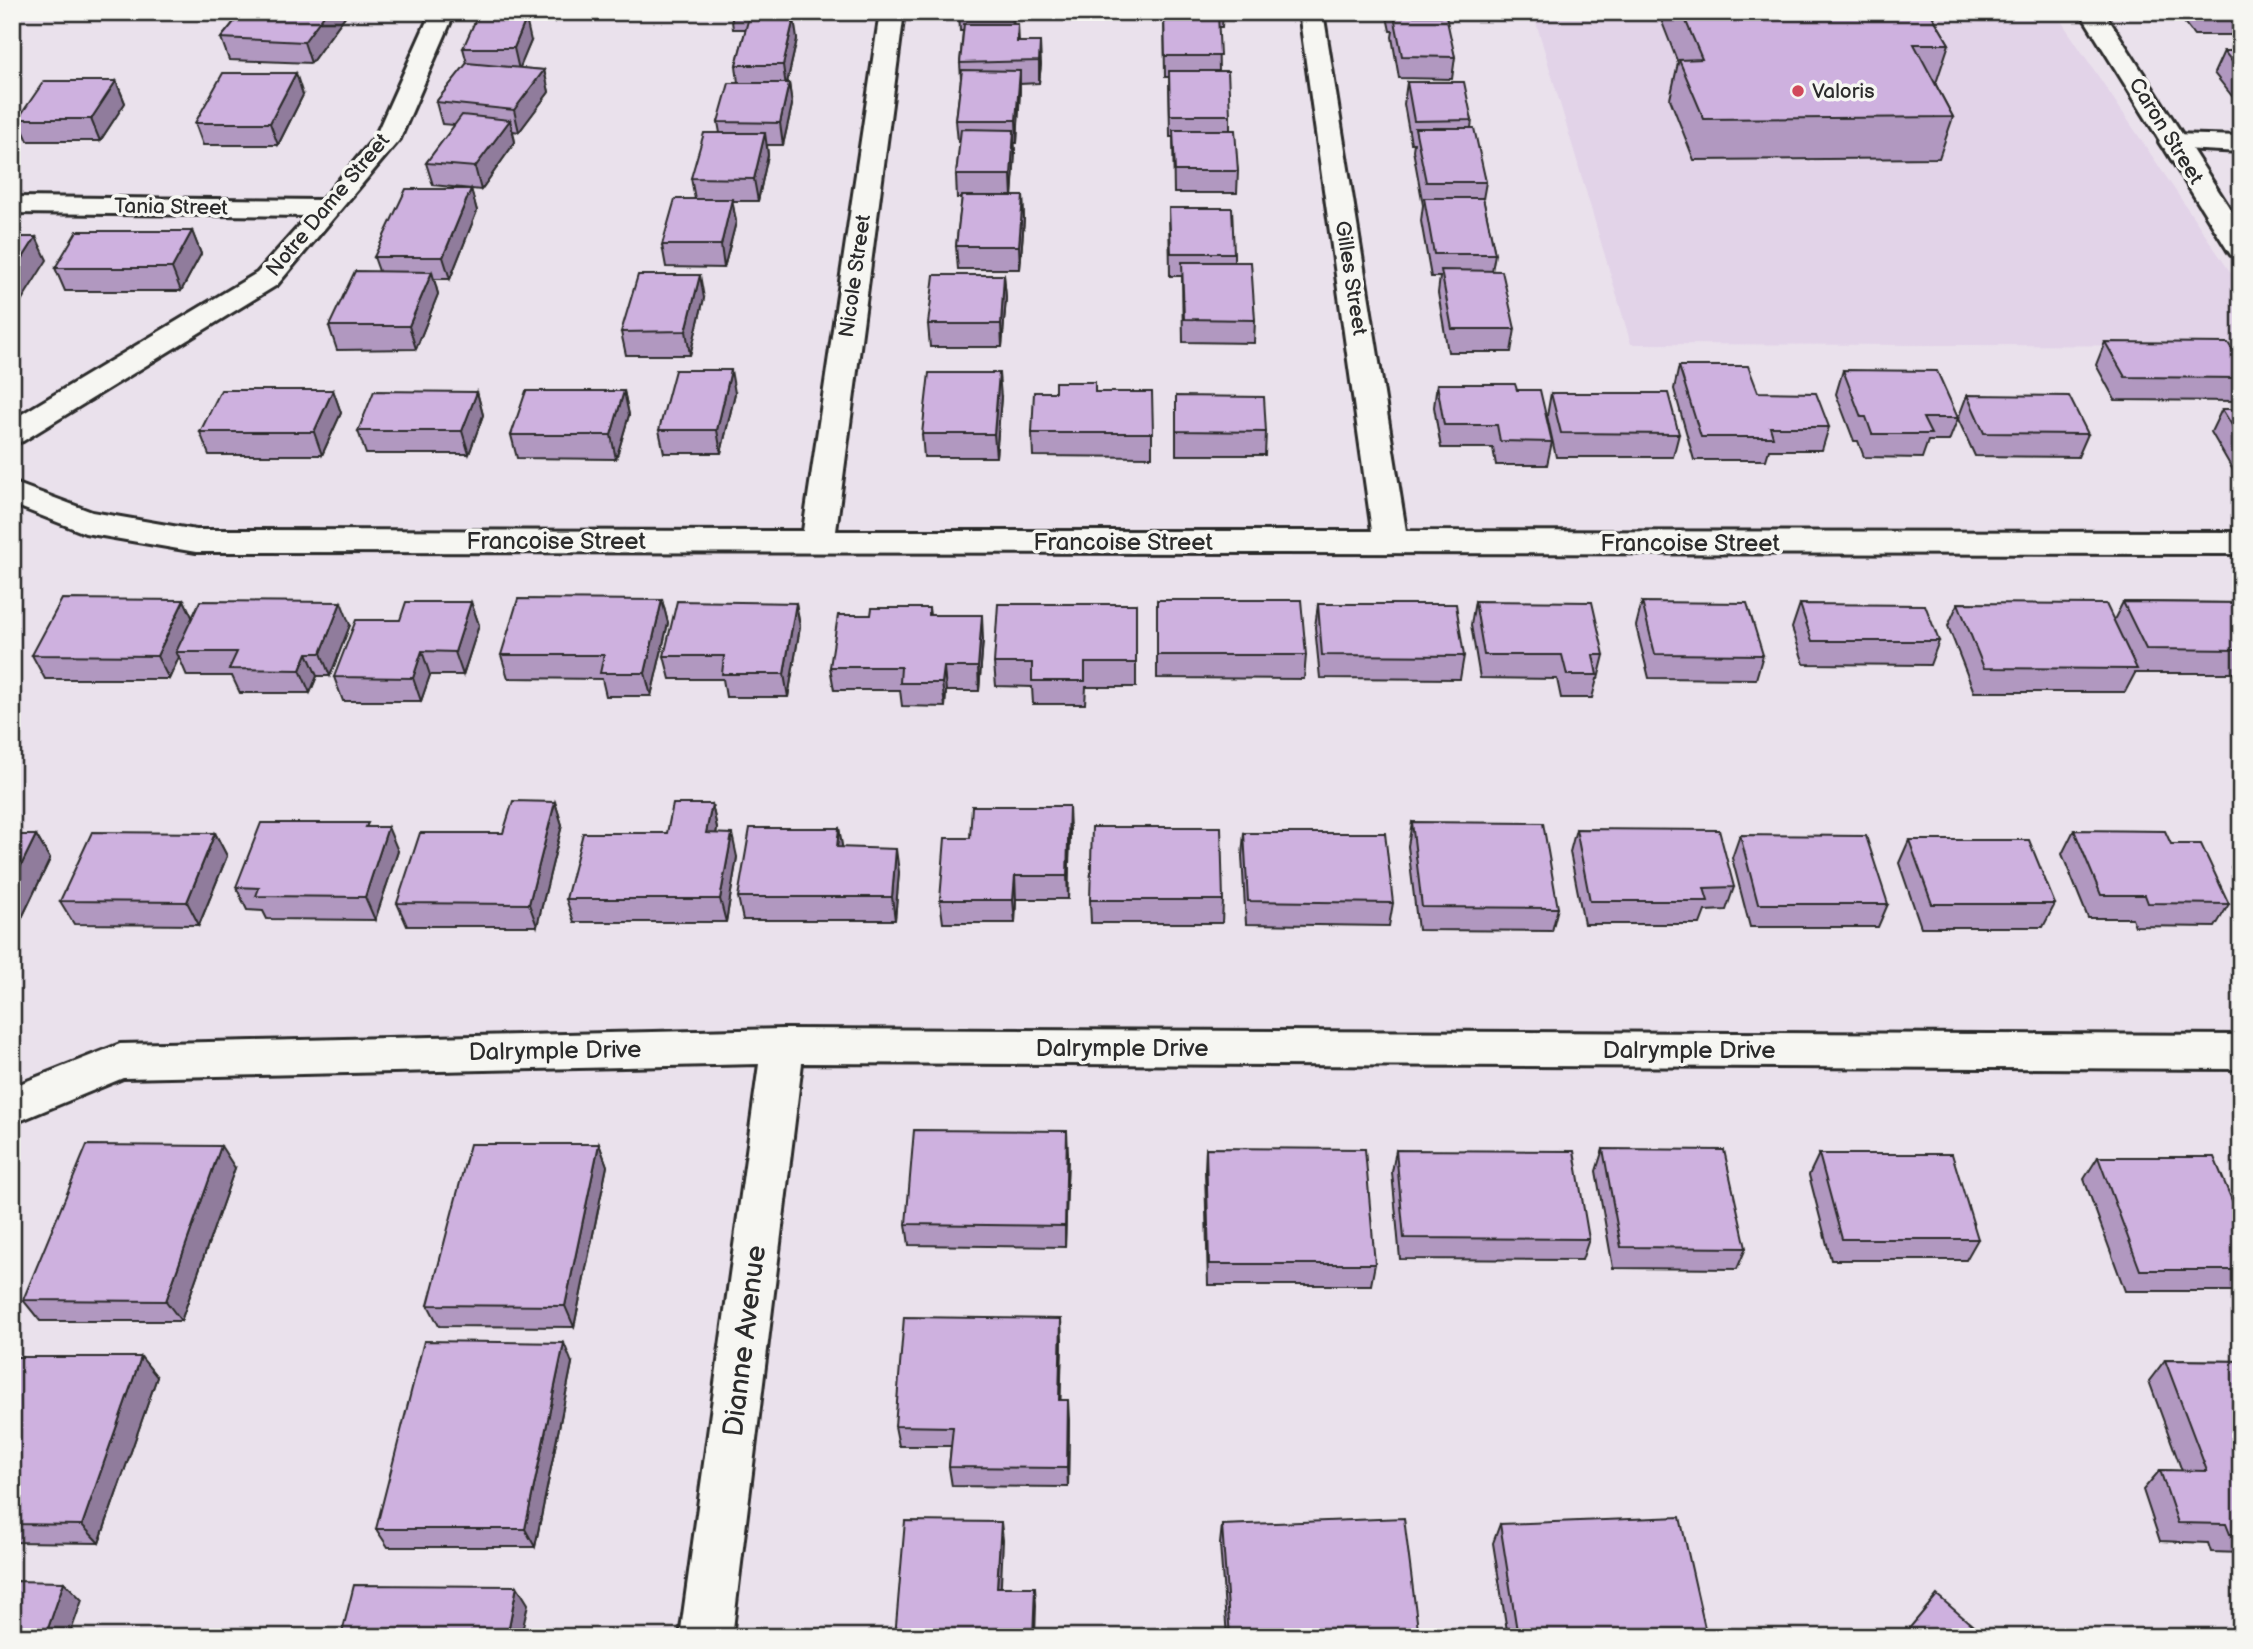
<svg xmlns="http://www.w3.org/2000/svg" width="2253" height="1649" font-family="'Balsamiq Sans',sans-serif">
<style>
.built{fill:#e2d3e8}
.lines{fill:none;stroke-linecap:round;stroke-linejoin:round}
.minor-casing{stroke:#2b2b2b;stroke-width:6}
.tertiary-casing{stroke:#2b2b2b;stroke-width:6}
.minor{fill:#f6f6f2;fill-rule:evenodd}
.tertiary{fill:#f6f6f2;fill-rule:evenodd}
.wall{fill:#b198c0;stroke:#2b2b2b;stroke-width:2}
.shaded-wall{fill:#907c9c;stroke:#2b2b2b;stroke-width:2}
.building{fill:#ceb1df;stroke:#2b2b2b;stroke-width:2}
.poi-dot{fill:#d1495b;stroke:#f6f6f2;stroke-width:2.5}
.labels{text-anchor:middle;dominant-baseline:central;stroke-width:7;stroke-linejoin:round;paint-order:stroke}
.far-poi-label{font-size:21px;fill:#2b2b2b;stroke:#f6f6f2;text-anchor:start}
.far-street-label{font-size:21px;fill:#2b2b2b;stroke:#f6f6f2}
.street-label{font-size:24px;fill:#2b2b2b;stroke:#f6f6f2}
.near-street-label{font-size:28px;fill:#2b2b2b;stroke:#f6f6f2}
</style>
<rect width="100%" height="100%" fill="#eae1ec"/>
<filter id="ink" filterUnits="userSpaceOnUse"><feTurbulence type="fractalNoise" baseFrequency=".0143" numOctaves="2"/><feDisplacementMap in="SourceGraphic" scale="14" xChannelSelector="R" yChannelSelector="G"/><feConvolveMatrix kernelMatrix="1 2 1 2 8 2 1 2 1" color-interpolation-filters="sRGB"/></filter>
<g filter="url(#ink)">
<!-- built -->
<polygon class="built" points="1533,12 2055,12 2241,288 2241,346 1631,344"/>
<g class="lines">
<!-- minor casing -->
<g class="minor-casing">
<g id="minor">
<polygon points="431,12 455,12 400,139 277,285 23,441 12,444 12,420 257,273 308,216 12,213 12,197 322,200 375,137"/>
<polygon points="880,12 904,12 836,531 1372,531 1299,12 1323,12 1406,531 2241,532 2241,554 196,552 85,533 12,504 12,482 92,512 196,530 803,531"/>
<polygon points="2172,134 2241,136 2241,152 2163,148 2159,142 2163,136"/>
<polygon points="783,1029 2241,1035 2241,1069 802,1063 732,1637 680,1637 759,1064 123,1078 12,1124 12,1087 120,1044"/>
</g>
</g>
<!-- tertiary casing -->
<g class="tertiary-casing">
<polygon id="tertiary" points="2080,12 2104,12 2241,226 2241,258 2231,255 2227,249"/>
</g>
<!-- minor -->
<use href="#minor" class="minor"/>
<!-- tertiary -->
<use href="#tertiary" class="tertiary"/>
</g>
<!-- wall -->
<g class="wall">
<polygon points="242,12 348,12 311,63 229,60 221,38"/>
<polygon points="504,12 560,12 555,21 505,17"/>
<polygon points="731,12 790,12 788,18 797,39 787,83 789,83 792,105 783,145 767,145 768,155 758,201 732,201 736,222 724,268 666,267 662,245 695,199 691,178 720,133 718,122 738,83 736,65 746,29 733,29"/>
<polygon points="959,12 1014,12 1013,24 1018,24 1019,42 1041,64 1039,83 1020,84 1017,143 1014,143 1015,152 1012,196 1023,196 1024,219 1020,269 958,269 956,246 962,198 957,198 956,175 960,142 958,142 956,120 961,79 960,63 963,31 960,31"/>
<polygon points="1168,12 1223,12 1222,27 1218,27 1219,71 1230,115 1230,130 1238,171 1237,193 1174,193 1173,137 1170,137 1169,77 1165,77 1164,14 1168,14"/>
<polygon points="1386,12 1443,12 1443,16 1455,57 1452,79 1399,78 1392,37 1393,31 1390,31"/>
<polygon points="1661,12 1930,12 1949,44 1936,83 1935,83 1953,117 1939,158 1694,160 1670,99 1678,63 1660,17"/>
<polygon points="2176,12 2241,12 2241,35 2194,35"/>
<polygon points="531,41 519,68 544,70 549,92 519,132 513,131 515,142 481,190 433,185 426,163 455,125 442,124 436,102 467,63 463,48"/>
<polygon points="2224,51 2241,51 2241,105 2239,105 2214,73"/>
<polygon points="116,81 125,103 100,141 28,141 18,119"/>
<polygon points="1407,82 1472,120 1471,128 1486,182 1483,199 1495,254 1492,271 1515,329 1511,352 1448,352 1438,293 1440,277 1431,277 1421,221 1423,205 1413,150 1414,143 1411,143 1404,104"/>
<polygon points="303,95 278,145 203,145 195,123"/>
<polygon points="471,189 477,211 450,279 434,279 438,294 416,349 337,350 329,326 379,271 374,257"/>
<polygon points="1169,208 1234,253 1234,262 1255,320 1254,343 1183,342 1182,276 1170,276"/>
<polygon points="192,231 201,254 181,291 65,291 55,268"/>
<polygon points="1004,275 1006,298 1002,347 930,347 928,324"/>
<polygon points="704,298 690,355 626,355 621,332"/>
<polygon points="2105,342 2241,363 2241,397 2239,401 2115,400 2096,365"/>
<polygon points="1679,366 1758,392 1829,427 1822,450 1769,450 1766,460 1694,460 1674,389"/>
<polygon points="1843,370 1958,418 1949,441 1928,441 1922,458 1864,457 1858,441 1854,441 1836,394"/>
<polygon points="1437,384 1517,390 1552,442 1547,465 1496,465 1493,448 1441,448 1434,407"/>
<polygon points="333,390 341,413 322,455 209,455 200,432"/>
<polygon points="624,391 629,415 616,459 517,458 511,435"/>
<polygon points="477,392 483,415 469,454 366,454 358,431"/>
<polygon points="1055,392 1152,392 1152,457 1033,456 1032,433"/>
<polygon points="735,393 721,453 664,453 659,430"/>
<polygon points="1551,393 1679,434 1673,457 1556,457 1547,416"/>
<polygon points="1967,395 2088,434 2078,457 1975,456 1958,419"/>
<polygon points="1176,396 1266,432 1265,455 1176,455"/>
<polygon points="1001,397 996,457 924,457 922,434"/>
<polygon points="2222,409 2241,409 2241,484 2211,432"/>
<polygon points="662,600 668,623 651,696 606,696 602,679 508,678 501,655"/>
<polygon points="1157,600 1306,655 1304,679 1157,678"/>
<polygon points="1475,601 1604,655 1598,679 1597,679 1592,698 1561,698 1557,679 1480,678 1471,625"/>
<polygon points="471,602 479,625 463,675 430,675 421,701 343,701 334,677 400,620"/>
<polygon points="1642,602 1763,655 1756,679 1649,678 1636,626"/>
<polygon points="2123,602 2241,603 2241,673 2135,673 2125,692 1974,692 1948,626 1958,603 2114,620"/>
<polygon points="796,603 800,627 788,697 726,697 723,679 670,679 664,656"/>
<polygon points="1136,604 1136,687 1086,687 1085,704 1033,704 1032,687 996,686 994,663"/>
<polygon points="1318,604 1464,656 1460,679 1320,678 1315,627"/>
<polygon points="1800,604 1939,641 1930,665 1804,664 1792,628"/>
<polygon points="929,608 930,615 983,639 979,691 946,691 945,707 902,706 900,690 834,690 830,667 871,615"/>
<polygon points="192,618 350,625 330,676 317,676 310,693 240,693 232,676 187,676 179,657 169,679 45,679 32,655"/>
<polygon points="555,802 562,825 537,926 407,926 397,903 503,833"/>
<polygon points="712,804 717,828 716,834 737,857 726,922 574,922 566,899"/>
<polygon points="1412,822 1558,908 1552,931 1418,930 1408,846"/>
<polygon points="369,827 398,851 375,920 267,919 263,911 247,910 236,887"/>
<polygon points="839,828 842,848 899,872 895,920 743,920 738,897"/>
<polygon points="1576,829 1734,887 1726,910 1705,911 1700,924 1584,924 1570,852"/>
<polygon points="1070,830 1068,899 1016,899 1015,923 943,923 940,900 970,838"/>
<polygon points="2074,830 2171,844 2229,904 2215,927 2135,926 2132,918 2088,918 2062,854"/>
<polygon points="215,833 227,856 199,925 74,924 60,901"/>
<polygon points="1244,833 1393,903 1389,926 1246,924 1242,856"/>
<polygon points="12,835 36,835 50,859 17,928 12,928"/>
<polygon points="1740,835 1888,904 1878,927 1750,927 1732,858"/>
<polygon points="1909,840 2055,904 2043,927 1921,927 1899,863"/>
<polygon points="2241,851 2241,886 2231,867"/>
<polygon points="1090,900 1223,900 1222,923 1091,923"/>
<polygon points="599,1144 607,1166 574,1327 439,1326 428,1305"/>
<polygon points="1206,1148 1375,1264 1371,1285 1208,1285 1205,1170"/>
<polygon points="1603,1149 1746,1248 1737,1269 1613,1268 1596,1171"/>
<polygon points="1396,1150 1589,1239 1582,1260 1400,1259 1392,1172"/>
<polygon points="1068,1153 1065,1247 909,1245 906,1224"/>
<polygon points="1819,1154 1978,1239 1966,1260 1831,1260 1809,1175"/>
<polygon points="2098,1157 2241,1222 2241,1291 2125,1291 2084,1179"/>
<polygon points="235,1168 181,1321 40,1321 23,1300"/>
<polygon points="1062,1339 1060,1400 1069,1420 1068,1487 952,1486 949,1467 951,1446 899,1446 895,1426"/>
<polygon points="12,1357 141,1357 157,1377 99,1543 12,1542"/>
<polygon points="2165,1360 2241,1361 2241,1553 2211,1552 2208,1543 2160,1541 2143,1490 2160,1470 2182,1471 2149,1381"/>
<polygon points="572,1363 535,1547 388,1547 376,1529"/>
<polygon points="1500,1524 1707,1637 1508,1637 1493,1543"/>
<polygon points="1222,1525 1419,1637 1227,1637 1220,1544"/>
</g>
<!-- shaded-wall -->
<g class="shaded-wall">
<polygon points="326,12 348,12 311,63 304,42"/>
<polygon points="553,12 560,12 555,21"/>
<polygon points="783,12 790,12 786,29"/>
<polygon points="1012,12 1014,12 1013,31"/>
<polygon points="794,18 797,39 786,87 783,65"/>
<polygon points="526,19 531,41 519,70 514,48"/>
<polygon points="1040,42 1041,64 1039,83 1039,61"/>
<polygon points="544,70 549,92 519,132 514,110"/>
<polygon points="1020,71 1020,92 1017,143 1016,120"/>
<polygon points="296,73 303,95 278,145 270,123"/>
<polygon points="116,81 125,103 100,141 91,119"/>
<polygon points="789,83 792,105 783,145 780,123"/>
<polygon points="12,106 17,117 12,124"/>
<polygon points="510,120 515,142 481,190 475,167"/>
<polygon points="1014,130 1015,152 1012,198 1011,175"/>
<polygon points="765,133 768,155 758,201 754,179"/>
<polygon points="471,189 477,211 450,279 443,257"/>
<polygon points="1023,196 1024,219 1020,269 1019,246"/>
<polygon points="732,199 736,222 724,268 721,245"/>
<polygon points="192,231 201,254 181,291 172,268"/>
<polygon points="36,237 47,260 13,314 12,275"/>
<polygon points="432,272 438,294 416,349 409,326"/>
<polygon points="700,275 704,298 690,355 686,331"/>
<polygon points="1004,275 1006,298 1002,347 1001,324"/>
<polygon points="731,370 735,393 721,453 717,430"/>
<polygon points="999,373 1001,397 996,457 994,434"/>
<polygon points="333,390 341,413 322,455 314,432"/>
<polygon points="624,391 629,415 616,459 611,435"/>
<polygon points="477,392 483,415 469,454 462,431"/>
<polygon points="184,600 195,623 176,652 179,657 169,679 157,656"/>
<polygon points="662,600 668,623 651,696 645,673"/>
<polygon points="341,602 350,625 330,676 321,653"/>
<polygon points="471,602 479,625 463,675 455,652"/>
<polygon points="796,603 800,627 788,697 784,674"/>
<polygon points="982,615 983,639 979,691 978,667"/>
<polygon points="422,651 430,675 421,701 413,678"/>
<polygon points="307,653 317,676 310,693 300,670"/>
<polygon points="944,667 946,691 945,707 942,683"/>
<polygon points="555,802 562,825 537,926 529,904"/>
<polygon points="712,804 717,828 712,857 706,833"/>
<polygon points="1069,806 1070,830 1068,899 1067,876"/>
<polygon points="388,827 398,851 375,920 365,897"/>
<polygon points="839,828 843,851 837,847"/>
<polygon points="215,833 227,856 199,925 187,902"/>
<polygon points="732,834 737,857 726,922 720,899"/>
<polygon points="36,835 50,859 17,928 12,921 12,884"/>
<polygon points="896,849 899,872 895,920 892,897"/>
<polygon points="1015,876 1016,899 1015,923 1013,900"/>
<polygon points="1067,1131 1068,1153 1065,1247 1065,1226"/>
<polygon points="599,1144 607,1166 574,1327 565,1306"/>
<polygon points="221,1146 235,1168 181,1321 166,1301"/>
<polygon points="1061,1319 1062,1339 1060,1420 1059,1400"/>
<polygon points="564,1343 572,1363 535,1547 525,1529"/>
<polygon points="141,1357 157,1377 99,1543 82,1525"/>
<polygon points="1068,1400 1069,1420 1068,1487 1067,1468"/>
<polygon points="1001,1522 1003,1540 1000,1605 997,1587"/>
<polygon points="64,1582 82,1600 69,1637 45,1637"/>
<polygon points="517,1586 528,1604 521,1637 507,1637"/>
<polygon points="1035,1587 1036,1605 1035,1637 1033,1637"/>
</g>
<!-- building -->
<g class="building">
<polygon points="242,12 326,12 304,42 221,38"/>
<polygon points="1682,12 1930,12 1949,44 1914,44 1953,117 1704,119 1679,60 1702,59"/>
<polygon points="2202,12 2241,12 2241,13 2203,13"/>
<polygon points="1164,14 1218,14 1220,56 1165,56"/>
<polygon points="1394,16 1446,16 1455,57 1402,56"/>
<polygon points="749,17 794,18 783,65 736,65"/>
<polygon points="476,19 526,19 514,48 463,48"/>
<polygon points="964,24 1018,24 1017,42 1040,42 1039,61 960,63"/>
<polygon points="2224,51 2241,51 2241,73"/>
<polygon points="467,63 544,70 514,110 436,102"/>
<polygon points="962,70 1020,71 1016,120 956,120"/>
<polygon points="1169,71 1228,71 1230,115 1170,115"/>
<polygon points="223,73 296,73 270,123 195,123"/>
<polygon points="44,81 116,81 91,119 18,119"/>
<polygon points="1407,82 1464,82 1472,120 1414,121"/>
<polygon points="729,83 789,83 780,123 718,122"/>
<polygon points="462,115 510,120 475,167 426,163"/>
<polygon points="1415,128 1474,128 1486,182 1426,182"/>
<polygon points="961,129 1014,130 1011,175 956,175"/>
<polygon points="1173,130 1235,130 1238,171 1175,171"/>
<polygon points="704,133 765,133 754,179 691,178"/>
<polygon points="406,189 471,189 443,257 374,257"/>
<polygon points="962,196 1023,196 1019,246 956,246"/>
<polygon points="1424,198 1483,198 1495,254 1434,254"/>
<polygon points="675,199 732,199 721,245 662,245"/>
<polygon points="1169,208 1232,208 1234,253 1171,253"/>
<polygon points="77,231 192,231 172,268 55,268"/>
<polygon points="12,237 36,237 12,275"/>
<polygon points="1182,262 1251,262 1255,320 1184,319"/>
<polygon points="1441,270 1502,271 1515,329 1452,329"/>
<polygon points="355,271 432,272 409,326 329,326"/>
<polygon points="638,275 700,275 686,331 621,332"/>
<polygon points="934,275 1004,275 1001,324 928,324"/>
<polygon points="2105,342 2228,343 2241,363 2241,378 2125,377"/>
<polygon points="1679,366 1748,366 1758,392 1816,393 1829,427 1770,427 1773,437 1701,437"/>
<polygon points="675,370 731,370 717,430 659,430"/>
<polygon points="1843,370 1937,371 1958,418 1923,418 1931,434 1872,434 1866,417 1861,417"/>
<polygon points="929,373 999,373 994,434 922,434"/>
<polygon points="1055,382 1095,382 1095,392 1152,392 1153,433 1032,433 1034,392 1055,392"/>
<polygon points="1437,384 1515,384 1517,390 1540,390 1552,442 1500,441 1497,425 1444,425"/>
<polygon points="221,390 333,390 314,432 200,432"/>
<polygon points="374,391 477,392 462,431 358,431"/>
<polygon points="526,391 624,391 611,435 511,435"/>
<polygon points="1551,393 1668,393 1679,434 1561,433"/>
<polygon points="1967,395 2069,396 2088,434 1984,433"/>
<polygon points="1176,396 1264,397 1266,432 1176,431"/>
<polygon points="2222,409 2241,409 2241,440"/>
<polygon points="62,599 184,600 157,656 32,655"/>
<polygon points="518,599 662,600 645,673 600,673 604,655 501,655"/>
<polygon points="1157,600 1301,600 1306,655 1157,655"/>
<polygon points="200,601 341,602 321,653 307,653 300,670 229,669 237,652 176,652"/>
<polygon points="677,601 796,603 784,674 722,674 724,656 664,656"/>
<polygon points="1475,601 1592,602 1604,655 1593,655 1597,675 1567,675 1562,655 1484,655"/>
<polygon points="406,602 471,602 455,652 422,651 413,678 334,677 356,620 400,620"/>
<polygon points="1642,602 1747,603 1763,655 1655,654"/>
<polygon points="2123,602 2241,603 2241,650 2146,649"/>
<polygon points="1958,603 2106,604 2137,669 1984,668"/>
<polygon points="998,604 1136,604 1136,663 1085,663 1085,681 1032,681 1032,663 994,663"/>
<polygon points="1318,604 1456,604 1464,656 1322,655"/>
<polygon points="1800,604 1925,605 1939,641 1812,641"/>
<polygon points="872,608 929,608 929,615 982,615 978,667 944,667 942,683 900,683 901,667 830,667 838,615 871,615"/>
<polygon points="513,801 555,802 529,904 397,903 420,833 503,833"/>
<polygon points="673,804 712,804 706,833 732,834 720,899 566,899 583,833 667,833"/>
<polygon points="972,806 1069,806 1067,876 1015,876 1013,900 940,900 945,838 970,838"/>
<polygon points="1412,822 1543,823 1558,908 1422,907"/>
<polygon points="261,823 368,823 366,827 388,827 365,897 256,896 259,888 236,887"/>
<polygon points="1092,827 1221,827 1223,900 1090,900"/>
<polygon points="750,828 839,828 837,847 896,849 892,897 738,897"/>
<polygon points="1576,829 1719,830 1734,887 1704,888 1708,901 1590,901"/>
<polygon points="2074,830 2165,831 2171,844 2201,844 2229,904 2148,903 2145,895 2101,895"/>
<polygon points="92,832 215,833 187,902 60,901"/>
<polygon points="1244,833 1385,833 1393,903 1248,901"/>
<polygon points="12,835 36,835 12,884"/>
<polygon points="1740,835 1866,836 1888,904 1758,904"/>
<polygon points="1909,840 2029,840 2055,904 1932,904"/>
<polygon points="914,1130 1067,1131 1065,1226 906,1224"/>
<polygon points="470,1144 599,1144 565,1306 428,1305"/>
<polygon points="87,1145 221,1146 166,1301 23,1300"/>
<polygon points="1206,1148 1365,1149 1375,1264 1209,1264"/>
<polygon points="1603,1149 1724,1150 1746,1248 1621,1247"/>
<polygon points="1396,1150 1574,1151 1589,1239 1404,1238"/>
<polygon points="1819,1154 1952,1154 1978,1239 1842,1239"/>
<polygon points="2098,1157 2214,1157 2241,1222 2241,1270 2140,1270"/>
<polygon points="904,1317 1061,1319 1059,1400 1068,1400 1067,1468 949,1467 953,1427 895,1426"/>
<polygon points="424,1341 564,1343 525,1529 376,1529"/>
<polygon points="12,1357 141,1357 82,1525 12,1524"/>
<polygon points="2165,1360 2241,1361 2241,1534 2230,1534 2226,1524 2178,1523 2160,1470 2207,1471"/>
<polygon points="1680,1517 1707,1637 1518,1637 1500,1524"/>
<polygon points="1404,1518 1419,1637 1230,1637 1222,1525"/>
<polygon points="905,1521 1001,1522 997,1587 1035,1587 1033,1637 895,1637"/>
<polygon points="12,1581 64,1582 45,1637 12,1637"/>
<polygon points="354,1585 517,1586 507,1637 341,1637"/>
<polygon points="1937,1595 1986,1637 1902,1637"/>
</g>
</g>
<!-- markers -->
<circle class="poi-dot" cx="1798" cy="91" r="7"/>
<g class="labels">
<!-- far-poi labels -->
<g class="far-poi-label">
<text x="1812" y="91">Valoris</text>
</g>
<!-- far-street labels -->
<g class="far-street-label">
<text transform="translate(2166 131) rotate(58)">Caron Street</text>
<text transform="translate(328 205) rotate(-50)">Notre Dame Street</text>
<text transform="translate(171 207) rotate(1)">Tania Street</text>
<text transform="translate(855 276) rotate(-82)">Nicole Street</text>
<text transform="translate(1351 278) rotate(81)">Gilles Street</text>
</g>
<!-- street labels -->
<g class="street-label">
<text x="556" y="541">Francoise Street</text>
<text x="1123" y="542">Francoise Street</text>
<text x="1690" y="543">Francoise Street</text>
<text x="1122" y="1048">Dalrymple Drive</text>
<text x="1689" y="1050">Dalrymple Drive</text>
<text transform="translate(555 1051) rotate(-1)">Dalrymple Drive</text>
</g>
<!-- near-street labels -->
<g class="near-street-label">
<text transform="translate(745 1341) rotate(-83)">Dianne Avenue</text>
</g>
</g>
<!-- margin -->
<rect width="2253" height="1649" fill="none" stroke="#f6f6f2" stroke-width="42"/>
<rect x="21" y="21" width="2211" height="1607" fill="none" stroke="#2b2b2b" stroke-width="2.5" filter="url(#ink)"/>
</svg>
